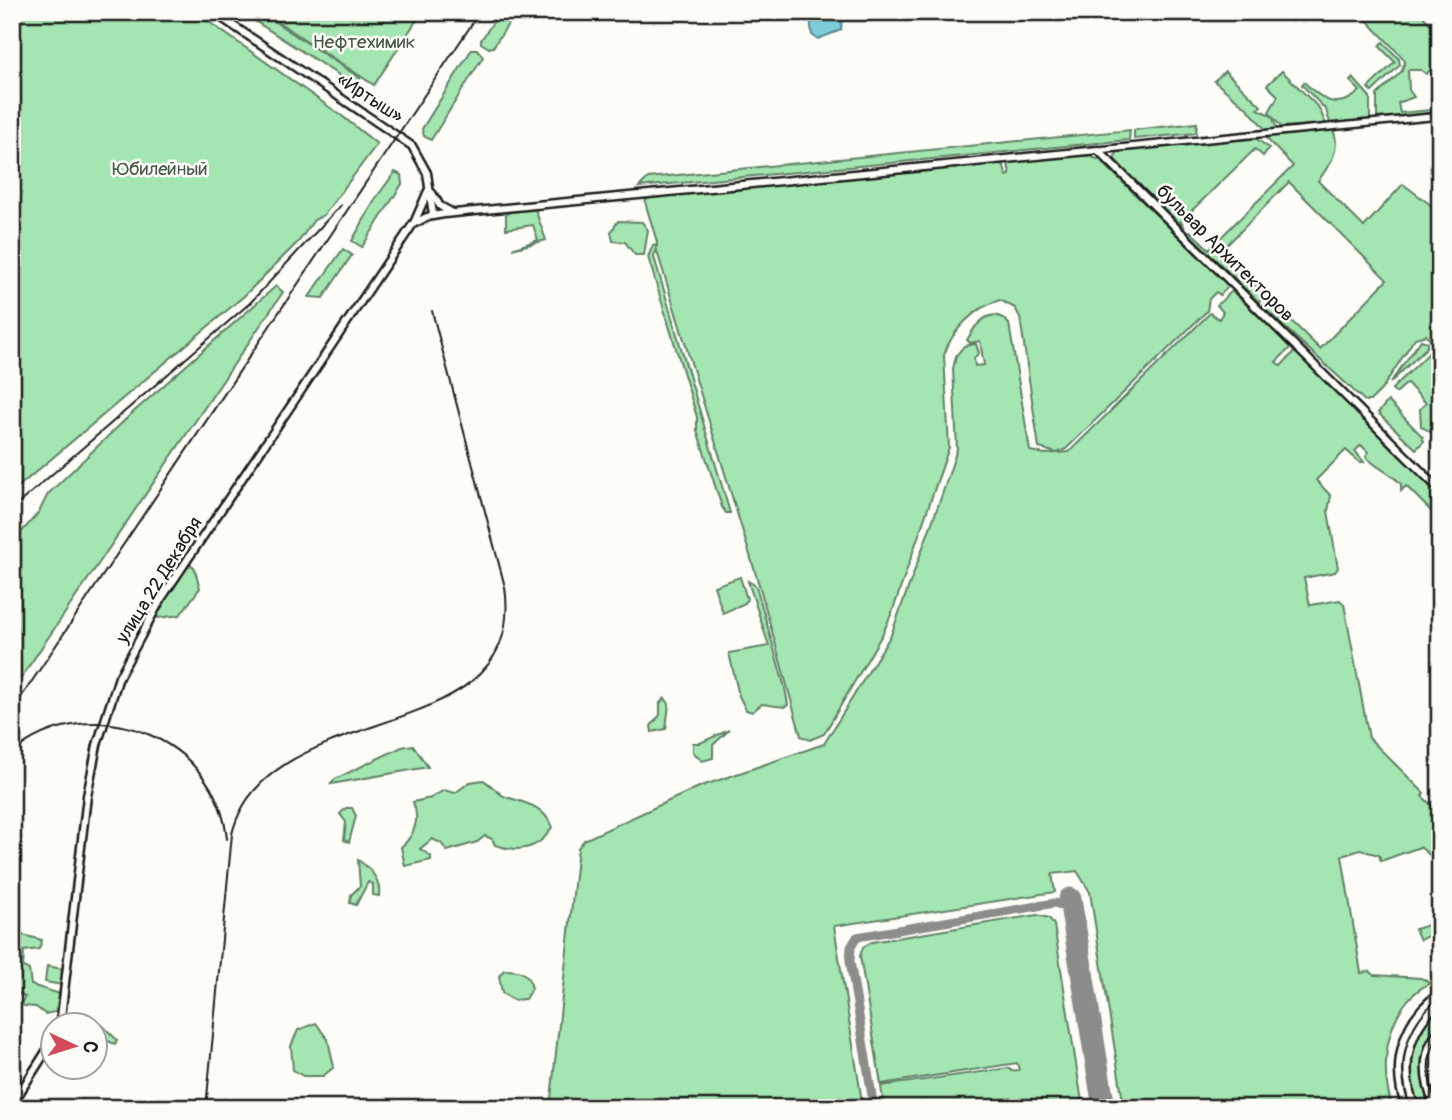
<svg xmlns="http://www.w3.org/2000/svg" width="1452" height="1120" font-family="Pangolin,sans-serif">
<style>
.green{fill:#a3e6b1;stroke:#608166;stroke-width:2}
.water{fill:#7dccda;stroke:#56868e;stroke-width:2}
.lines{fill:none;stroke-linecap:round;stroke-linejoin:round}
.taxiway{stroke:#8c8c8a;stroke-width:9}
.runway{stroke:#8c8c8a;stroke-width:23}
.secondary-casing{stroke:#1c1c1c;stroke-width:10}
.primary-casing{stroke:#1c1c1c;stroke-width:11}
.secondary{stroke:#fdfcf7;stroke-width:5}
.primary{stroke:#fdfcf7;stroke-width:6}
.rail{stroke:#1c1c1c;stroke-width:2}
.labels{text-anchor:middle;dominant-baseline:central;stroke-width:5;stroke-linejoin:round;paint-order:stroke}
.park-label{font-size:19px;fill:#445949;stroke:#fdfcf7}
.street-label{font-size:19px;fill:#1c1c1c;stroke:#fdfcf7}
</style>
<rect width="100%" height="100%" fill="#fdfcf7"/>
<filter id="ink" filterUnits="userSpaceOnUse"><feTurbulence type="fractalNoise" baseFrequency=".0143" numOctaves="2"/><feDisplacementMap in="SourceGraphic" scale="14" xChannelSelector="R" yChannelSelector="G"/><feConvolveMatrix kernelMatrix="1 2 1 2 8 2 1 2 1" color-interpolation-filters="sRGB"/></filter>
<g filter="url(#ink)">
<!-- green -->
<g class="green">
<polygon points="12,12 195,12 342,116 377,144 324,215 314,220 299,241 244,296 12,492"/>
<polygon points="241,12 260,12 360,78 359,85 351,83"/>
<polygon points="263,12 422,12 374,85"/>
<polygon points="500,12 516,12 493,47 489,48 481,43 481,40"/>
<polygon points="1359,12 1419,12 1435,29 1440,27 1440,33 1434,39 1440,42 1440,61 1426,74 1421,70 1408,70 1409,90 1414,97 1398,103 1400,113 1440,109 1440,113 1377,118 1377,95 1402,71 1405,60"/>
<polygon points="1383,42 1399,59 1400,65 1372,92 1368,88 1395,62 1379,46"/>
<polygon points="472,49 477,49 483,57 431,140 424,136 422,129"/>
<polygon points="1225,71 1261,106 1258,109 1272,116 1277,129 1265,129 1248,109 1214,81"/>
<polygon points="1282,71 1319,108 1326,124 1281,127 1269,112 1278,96 1267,85"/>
<path d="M1353,78L1370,97V120L1330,123L1326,110L1302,85L1304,82C1322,100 1338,112 1360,91L1350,81Z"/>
<polygon points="1197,123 1196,133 1134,139 1134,130"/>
<polygon points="1130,130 1129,140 639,187 648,178"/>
<path d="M1333,130C1342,149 1329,166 1318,181L1364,227L1403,184L1440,212V425L1432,433L1421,426L1420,409L1426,403L1407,383L1396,393L1392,389L1428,354L1433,343L1426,335L1415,338L1381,390L1370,401H1365L1265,309L1263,306L1269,299L1320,349L1387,280L1289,182L1221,251L1265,295L1259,302L1188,233L1190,231L1209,249L1293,166L1265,137Z"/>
<polygon points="1254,137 1269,148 1263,156 1255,149 1181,221 1185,228 1135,182 1114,158 1119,150"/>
<path d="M1086,155L1100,160L1229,286L1220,295L1216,292L1209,299L1207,311L1066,449L1057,453L1039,448L1020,317L1015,308L1000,300C975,307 952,330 944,355L949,447L893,610L883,633L824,734L810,740L801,736L760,588L656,248L654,257L730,513H726L722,507L697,430V417L648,257L653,245L657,246V242L645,202L648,198L658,197L999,163L1004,166L1006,176L1010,175L1008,163L1013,161Z"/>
<polygon points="395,172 401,175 402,184 362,247 352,241 376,198"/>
<polygon points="535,209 546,240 512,249 538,240 533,225 506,229 506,215 510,212"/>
<polygon points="618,221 642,222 648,230 644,255 635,255 625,242 613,241 611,232"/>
<polygon points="343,249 352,255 323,298 309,297"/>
<polygon points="276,286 283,292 12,691 12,543 39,512 48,494 129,416"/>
<path d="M1232,291L1291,347L1276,362L1281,366L1294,352L1299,354L1440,494V504L1432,512L1406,486L1401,491V484C1390,472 1378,469 1366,457L1368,452L1361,445L1355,451L1364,462H1359L1346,450L1316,480L1331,496L1328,511L1338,568L1335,572L1304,578L1310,605L1340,600L1344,604L1369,738L1424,793L1422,796L1440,814L1439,863L1420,847L1381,861L1379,855L1360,850L1342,856L1361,973L1370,971L1374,975L1421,978L1430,983C1387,1004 1377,1066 1393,1108H1124L1090,892L1077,871L1052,874L1055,892L834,926L863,1108H550L578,848L584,840L699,787L824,744L891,635L942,495L957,449L953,369L956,356L964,346L976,344L979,353L974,358L975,366L984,365L980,341L970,343L967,340C976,323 992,304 1009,324L1030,451L1045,454L1069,452L1210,313L1219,319L1223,312L1217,305Z"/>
<polygon points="1421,340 1427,342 1427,347 1390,383"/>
<polygon points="1388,401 1422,436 1424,441 1416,449 1378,413"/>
<polygon points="188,564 194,567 200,588 180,615 158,618 156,614"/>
<polygon points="740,577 747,599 745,603 723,613 714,586"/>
<polygon points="748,581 756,586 785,688 788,705 784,707 762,704 752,712 746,710 739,696 729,653 769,646"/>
<polygon points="665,698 669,704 666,729 652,732 651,726 660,715 660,703"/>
<polygon points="729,730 713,745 713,758 702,761 693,752 693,743 700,743"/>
<polygon points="413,745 428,767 331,784 335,779 402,747"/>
<path d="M483,780C491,784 499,795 506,797C526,803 544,806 552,827C539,850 519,853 495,845L492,839L485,836L477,842L447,851L441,843L432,839L420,849L431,856V860L405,866L401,847C415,835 420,819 413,802L431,798L444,790L455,793L470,782Z"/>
<polygon points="346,808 352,808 356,816 349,842 344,840 346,822 340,814"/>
<path d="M358,860C370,868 381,880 379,896L373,895V884L368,882L356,905L350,903L351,895L360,886Z"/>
<polygon points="1037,915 1049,918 1054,925 1083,1108 884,1108 881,1086 1009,1068 1011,1071 1019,1070 1017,1063 881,1084 860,956 863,947 872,942"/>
<polygon points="1440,921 1440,930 1420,940 1415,929"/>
<polygon points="12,926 23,935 42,940 39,949 24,951 23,967 29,970 31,985 60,994 55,1012 45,1014 36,1007 24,1006 21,1003 25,997 12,990"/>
<polygon points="47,966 63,969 62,985 45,982"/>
<path d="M504,970C520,970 528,972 532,988L525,999L513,1000L502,993L499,976Z"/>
<path d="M1440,1006V1025C1418,1050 1417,1079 1432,1108H1418C1404,1071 1410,1034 1440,1006Z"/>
<polygon points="316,1023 328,1040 334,1067 323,1076 303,1076 293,1070 291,1046 298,1030"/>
<polygon points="103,1026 117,1040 115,1044 95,1036 95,1030 99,1032"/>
</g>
<!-- water -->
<polygon class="water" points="814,12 836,13 842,18 841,30 818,39 812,35 810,16"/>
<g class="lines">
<!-- taxiway -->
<polyline class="taxiway" points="874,1108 850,961 851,947 857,937 1055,903 1066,907 1073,917"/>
<!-- runway -->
<polyline class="runway" points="1070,899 1104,1108"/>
<!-- secondary casing -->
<g class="secondary-casing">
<g id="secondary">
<polyline points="1098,150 1440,116"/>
<path d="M1435,1108C1423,1082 1419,1052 1440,1029"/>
</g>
</g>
<!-- primary casing -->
<g class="primary-casing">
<g id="primary">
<polyline points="213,12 412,146 427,173 433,215"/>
<polyline points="432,193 440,206 451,212"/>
<polyline points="414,223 428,191"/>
<polyline points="60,1026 87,796 97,745 119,677 161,599 413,224 427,217 444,214 1098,150 1440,490"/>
<polyline points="12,1105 52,1042"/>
<path d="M1406,1108C1390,1065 1402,1019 1440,993"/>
<path d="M1415,1108C1400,1069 1407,1030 1440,1002"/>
</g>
</g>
<!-- secondary -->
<use href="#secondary" class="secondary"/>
<!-- primary -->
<use href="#primary" class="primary"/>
<!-- rail -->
<g class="rail">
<polyline points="12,509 250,303 341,205"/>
<polyline points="12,711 480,12"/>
<path d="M12,753C91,687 217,737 227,839"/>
<path d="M206,1108L232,834C266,694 529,754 505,587L432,311"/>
</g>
</g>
</g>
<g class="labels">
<!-- park labels -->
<g class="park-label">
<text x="364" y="42">Нефтехимик</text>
<text x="160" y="169">Юбилейный</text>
</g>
<!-- street labels -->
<g class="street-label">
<text transform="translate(370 98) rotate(33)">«Иртыш»</text>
<text transform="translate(1225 253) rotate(45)">бульвар Архитекторов</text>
<text transform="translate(159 580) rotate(-58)">улица 22 Декабря</text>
</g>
</g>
<!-- margin -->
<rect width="1452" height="1120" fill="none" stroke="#fdfcf7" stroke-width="42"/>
<rect x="21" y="21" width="1410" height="1078" fill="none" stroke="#1c1c1c" stroke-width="2.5" filter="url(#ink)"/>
<!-- north arrow -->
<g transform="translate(74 1046) rotate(94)"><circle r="33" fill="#fdfcf7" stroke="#a3a29f" stroke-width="2"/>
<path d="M0-5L12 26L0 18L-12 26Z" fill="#d1495b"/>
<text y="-10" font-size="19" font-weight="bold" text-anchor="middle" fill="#1c1c1c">С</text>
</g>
</svg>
